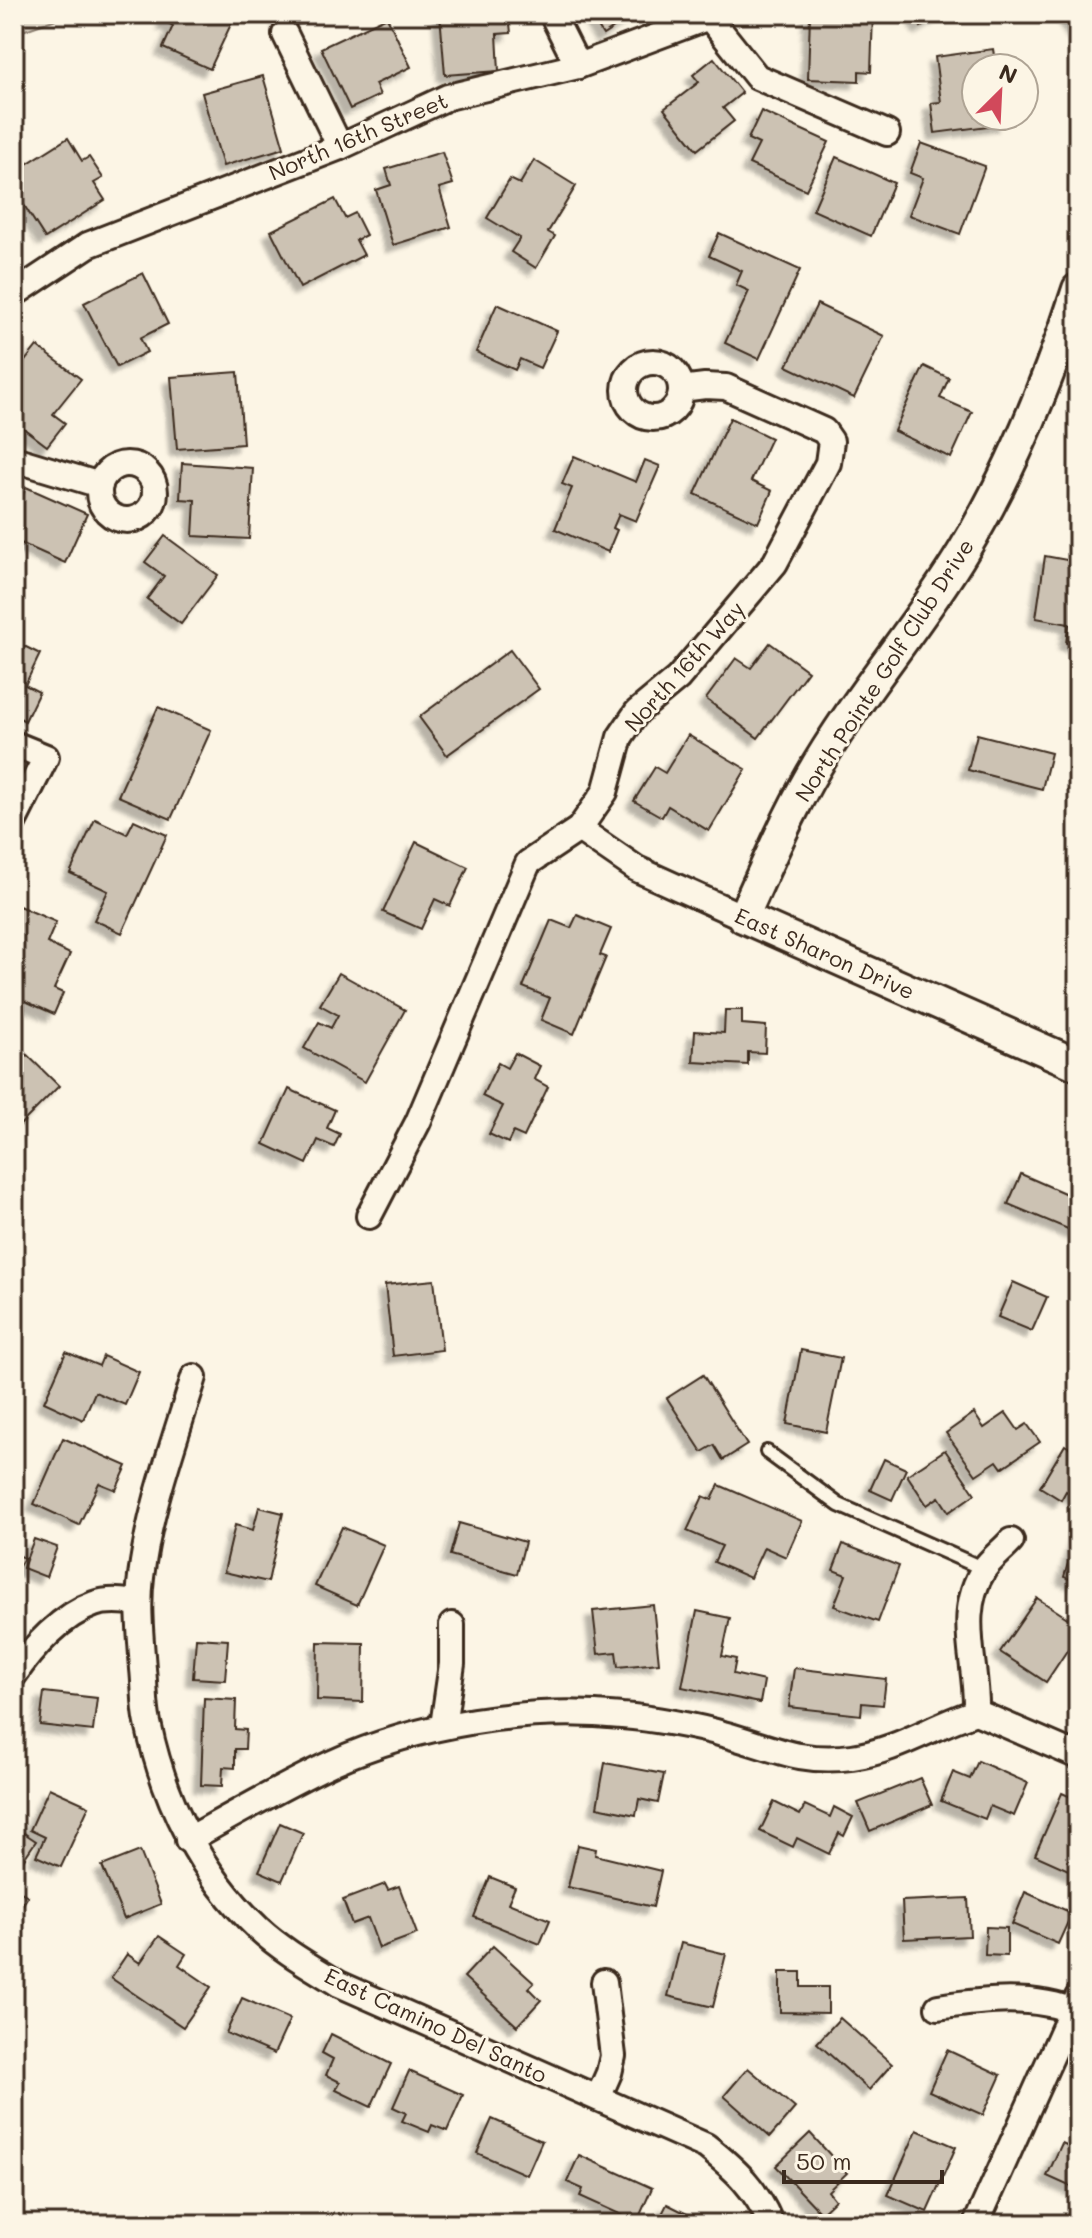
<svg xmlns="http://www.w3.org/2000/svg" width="1092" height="2238" font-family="Mali,sans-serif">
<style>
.green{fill:#e0d8c8;stroke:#8e8173;stroke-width:2}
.building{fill:#ccc2b3;stroke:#3b2a1e;stroke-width:2;filter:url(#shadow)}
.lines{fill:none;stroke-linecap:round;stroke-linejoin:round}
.service-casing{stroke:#3b2a1e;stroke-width:18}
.minor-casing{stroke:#3b2a1e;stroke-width:30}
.tertiary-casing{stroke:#3b2a1e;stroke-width:36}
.service{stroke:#fcf5e5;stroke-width:12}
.minor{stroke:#fcf5e5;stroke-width:24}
.tertiary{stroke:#fcf5e5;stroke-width:30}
.labels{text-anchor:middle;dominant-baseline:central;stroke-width:6;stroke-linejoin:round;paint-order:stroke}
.street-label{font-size:22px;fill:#3b2a1e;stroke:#fcf5e5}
</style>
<defs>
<filter id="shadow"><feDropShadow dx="-7" dy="7" stdDeviation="2" flood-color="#0004"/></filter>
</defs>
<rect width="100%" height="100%" fill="#fcf5e5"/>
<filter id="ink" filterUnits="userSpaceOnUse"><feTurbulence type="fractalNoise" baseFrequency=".0125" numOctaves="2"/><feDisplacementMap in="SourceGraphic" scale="16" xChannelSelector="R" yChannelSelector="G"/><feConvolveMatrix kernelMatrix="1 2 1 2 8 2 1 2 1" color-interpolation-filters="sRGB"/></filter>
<g filter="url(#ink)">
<!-- green -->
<polygon class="green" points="14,14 70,14 14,34"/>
<!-- building -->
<g class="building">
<polygon points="167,14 220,14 233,20 210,69 163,48 173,26 164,21"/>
<polygon points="280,14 303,14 303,24 280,25"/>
<polygon points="440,14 509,14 511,33 497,34 499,71 445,75"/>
<polygon points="590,14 635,14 603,35"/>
<polygon points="810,14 873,14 871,72 859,71 859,81 808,79"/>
<polygon points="914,14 943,14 921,27"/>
<polygon points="1064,14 1078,14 1078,35"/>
<polygon points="387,17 411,67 375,84 380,95 350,109 321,48"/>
<polygon points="993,49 996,68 976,68 976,116 1003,116 1004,124 935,133 931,103 941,102 935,57"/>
<polygon points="714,58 742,93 723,108 734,121 697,150 664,109 699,82 693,75"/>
<polygon points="263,76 284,148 223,166 202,93"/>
<polygon points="761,111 829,142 806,190 749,164 759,144 748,139"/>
<polygon points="68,138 82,161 89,157 103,178 94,183 105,200 45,238 15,191 19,188 14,181 14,172"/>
<polygon points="921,143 985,166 960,234 909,215 923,178 910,173"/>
<polygon points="442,152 453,184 439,188 451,227 393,245 376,190 391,185 386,169"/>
<polygon points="836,157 894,183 871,236 813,210"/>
<polygon points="534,160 576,186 548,232 555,236 536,268 511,252 520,238 487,218 510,179 520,184"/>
<polygon points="335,199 345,218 355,213 366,235 356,240 364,255 300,288 271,231"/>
<polygon points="719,233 800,270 759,359 725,343 749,291 736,285 742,271 709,256"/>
<polygon points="143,273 168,324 140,338 147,352 117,367 84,303"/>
<polygon points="497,304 557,331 540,368 520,359 515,370 476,352"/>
<polygon points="817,304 884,336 854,398 787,366"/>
<polygon points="37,346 81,379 53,414 65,423 47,446 14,421 14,375"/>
<polygon points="924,366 949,378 940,398 972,412 951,458 894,431"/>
<polygon points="238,372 243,444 177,449 171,377"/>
<polygon points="730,418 771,438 751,481 772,491 758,523 695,494"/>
<polygon points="574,456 636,482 645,460 660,466 636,521 619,514 613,528 617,530 608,552 555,529 572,488 562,484"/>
<polygon points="182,463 253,468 249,539 193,536 195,500 180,499"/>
<polygon points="26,487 87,514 65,563 14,540 14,515"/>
<polygon points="165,536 218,575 181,624 147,599 164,576 145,562"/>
<polygon points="1045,556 1078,562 1078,645 1066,643 1069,624 1036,618"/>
<polygon points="14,641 40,654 25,685 39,692 25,721 14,715"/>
<polygon points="770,643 808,671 758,738 706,699 736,658 751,668"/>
<polygon points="510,650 539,689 447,755 419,717"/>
<polygon points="158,707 211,730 171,819 118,796"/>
<polygon points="977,734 1051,753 1042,789 968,770"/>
<polygon points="688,735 746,769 709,831 668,806 662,817 634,801 655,767 665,773"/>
<polygon points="95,819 127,834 134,820 167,835 122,933 94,920 108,891 70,873"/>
<polygon points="416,842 468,867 450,906 435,899 421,929 383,912"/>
<polygon points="19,906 56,922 47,943 70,954 54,989 63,993 54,1014 14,996 14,917"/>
<polygon points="577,915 611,929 600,955 606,957 574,1034 541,1020 550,998 523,987 551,920 571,928"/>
<polygon points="339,973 405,1010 365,1082 304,1048 319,1022 331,1028 338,1015 320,1005"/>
<polygon points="725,1010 742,1010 742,1024 766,1026 765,1053 748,1052 748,1065 693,1062 695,1031 724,1033"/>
<polygon points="14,1042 59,1086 14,1131"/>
<polygon points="515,1053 540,1066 534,1079 548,1087 524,1137 513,1132 508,1143 489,1134 503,1106 482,1096 498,1063 507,1068"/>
<polygon points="289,1089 335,1110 327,1128 340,1134 334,1147 318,1140 307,1164 264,1144"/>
<polygon points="1021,1174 1078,1199 1078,1225 1075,1232 1008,1204"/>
<polygon points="434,1280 442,1350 393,1356 385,1285"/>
<polygon points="1013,1282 1047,1297 1032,1331 998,1317"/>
<polygon points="801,1350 841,1358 826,1432 787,1424"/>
<polygon points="66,1352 99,1366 103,1356 139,1372 125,1405 95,1392 83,1420 44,1402"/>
<polygon points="703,1375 747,1445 723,1460 714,1445 702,1452 667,1398"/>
<polygon points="974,1413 984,1428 1006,1413 1018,1430 1027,1424 1040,1442 1002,1468 997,1461 976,1475 946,1433"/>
<polygon points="63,1438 127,1466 116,1490 99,1483 79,1525 34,1504"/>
<polygon points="1065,1445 1078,1453 1078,1499 1066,1491 1061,1500 1040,1487"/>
<polygon points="945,1450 975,1494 949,1512 939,1497 927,1505 907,1475"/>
<polygon points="884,1459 906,1469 892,1500 870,1490"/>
<polygon points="719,1485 802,1521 786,1557 764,1547 750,1578 714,1562 722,1546 687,1531 703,1496 712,1500"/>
<polygon points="259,1507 283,1513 268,1582 224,1572 235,1525 253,1530"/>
<polygon points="459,1523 525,1542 517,1574 450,1555"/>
<polygon points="342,1527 384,1545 357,1605 315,1586"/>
<polygon points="1078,1529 1078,1582 1064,1577"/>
<polygon points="34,1539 57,1547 46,1577 23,1568"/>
<polygon points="843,1544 899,1566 878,1622 834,1606 846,1575 833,1570"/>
<polygon points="14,1553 24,1558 14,1574"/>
<polygon points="1037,1598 1078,1625 1078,1634 1046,1682 1000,1652"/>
<polygon points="653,1605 659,1663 618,1667 616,1652 598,1654 593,1611"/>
<polygon points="697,1611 730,1618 722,1656 736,1659 733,1674 764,1681 760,1703 682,1687"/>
<polygon points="196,1638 228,1640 225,1680 193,1678"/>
<polygon points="318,1642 364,1643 363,1702 317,1700"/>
<polygon points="794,1668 886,1679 883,1705 862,1703 861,1715 789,1707"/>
<polygon points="44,1692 97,1698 93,1731 40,1725"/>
<polygon points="204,1698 236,1700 235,1729 246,1730 245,1749 235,1749 235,1768 223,1767 222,1786 201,1785"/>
<polygon points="978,1761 1028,1783 1014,1816 990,1806 985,1819 941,1801 953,1772 970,1779"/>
<polygon points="605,1763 664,1774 658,1803 639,1799 636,1815 597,1807"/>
<polygon points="920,1778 932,1805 870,1831 858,1803"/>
<polygon points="49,1788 89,1806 61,1867 36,1856 45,1837 30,1830"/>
<polygon points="1062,1793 1078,1800 1078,1865 1075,1873 1035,1855"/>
<polygon points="774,1802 800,1815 805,1805 830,1817 834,1807 853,1817 844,1836 839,1833 829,1854 797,1838 793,1847 760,1831"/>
<polygon points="280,1823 303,1833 282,1881 259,1871"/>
<polygon points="24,1833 36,1841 23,1860 14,1854 14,1847"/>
<polygon points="578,1845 596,1849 595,1855 661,1871 653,1907 568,1887"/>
<polygon points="140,1851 161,1904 124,1919 102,1866"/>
<polygon points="490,1877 515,1887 508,1903 550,1920 540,1944 474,1917"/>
<polygon points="385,1884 388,1890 399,1886 417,1934 379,1948 368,1918 352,1924 343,1900"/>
<polygon points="14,1888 28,1896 14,1919"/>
<polygon points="1025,1892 1072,1913 1058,1944 1012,1924"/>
<polygon points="968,1898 970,1936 904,1939 902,1901"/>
<polygon points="986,1927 1007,1928 1007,1956 985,1955"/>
<polygon points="159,1936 186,1954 179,1965 211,1987 183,2027 111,1978 127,1954 140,1963"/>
<polygon points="681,1943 726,1954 713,2007 668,1996"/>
<polygon points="493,1946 534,1983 529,1988 541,2000 517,2026 464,1977"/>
<polygon points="780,1972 801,1972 801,1987 828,1987 828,2013 780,2012"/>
<polygon points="242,1998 290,2019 274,2054 226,2033"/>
<polygon points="840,2018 892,2064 869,2090 817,2043"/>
<polygon points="331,2034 391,2064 371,2107 336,2090 340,2082 326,2075 333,2059 322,2053"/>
<polygon points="947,2050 1001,2075 983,2115 929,2091"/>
<polygon points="748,2068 795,2108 770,2137 724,2096"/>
<polygon points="409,2071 463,2095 447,2131 432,2125 429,2132 402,2121 406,2113 393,2107"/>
<polygon points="492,2119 542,2141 527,2175 477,2153"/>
<polygon points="917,2130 956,2147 927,2212 888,2195"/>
<polygon points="810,2133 847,2173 828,2191 835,2200 821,2213 776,2166"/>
<polygon points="1062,2143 1078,2150 1078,2190 1047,2176"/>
<polygon points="579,2155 652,2188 637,2222 580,2196 583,2189 567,2182"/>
<polygon points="667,2204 707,2224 657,2224"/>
</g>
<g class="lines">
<!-- service casing -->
<g class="service-casing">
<polyline id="service" points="767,1452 839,1505 984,1569"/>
</g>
<!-- minor casing -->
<g class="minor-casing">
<g id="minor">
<polyline points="552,14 578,66"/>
<polyline points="710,18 757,77 887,133"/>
<polyline points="285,34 340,147"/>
<polyline points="14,294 88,245 340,147 448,97 578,66 717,14"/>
<circle cx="653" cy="390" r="28"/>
<polyline points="14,459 100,485"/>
<circle cx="127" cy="492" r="28"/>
<polyline points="14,744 46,757 14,821"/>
<polyline points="579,829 637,869 743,917"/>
<polyline points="369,1216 418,1122 528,863 579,829 605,792 620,737 637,712 678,678 775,563 828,463 831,441 824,431 726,387 705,386 681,389"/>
<path d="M194,1377C174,1443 149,1509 141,1577C137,1607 141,1639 143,1669C145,1686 144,1706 148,1723C164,1801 201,1875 259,1929C283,1951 312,1967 339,1984L706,2146C736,2170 756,2188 771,2224"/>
<path d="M14,1675C32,1648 62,1615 94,1604C108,1599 125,1601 139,1603"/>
<path d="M976,1712C978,1664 955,1614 984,1569C991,1559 1003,1550 1011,1541"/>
<polyline points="976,1712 1078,1756"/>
<polyline points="443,1726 452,1664 452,1625"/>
<path d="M188,1840C236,1813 283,1786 332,1763C418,1724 528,1706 622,1716C650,1718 696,1726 723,1734C771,1747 800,1764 852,1757C897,1751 934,1725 976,1712"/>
<path d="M938,2007C985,2000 1034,1994 1078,2013"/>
<polyline points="598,2098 609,2073 613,2056 604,1982"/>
<polyline points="976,2224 1078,1997"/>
</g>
</g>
<!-- tertiary casing -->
<g class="tertiary-casing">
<path id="tertiary" d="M1078,289C1049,379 1013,469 964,550C923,619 869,681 827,749C793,802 769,860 743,917L1078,1065"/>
</g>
<!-- service -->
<use href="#service" class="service"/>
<!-- minor -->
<use href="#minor" class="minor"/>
<!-- tertiary -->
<use href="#tertiary" class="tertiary"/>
</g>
</g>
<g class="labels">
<!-- street labels -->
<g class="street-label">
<text transform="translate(358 136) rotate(-23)">North 16th Street</text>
<text transform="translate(684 666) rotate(-48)">North 16th Way</text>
<text transform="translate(884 670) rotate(-57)">North Pointe Golf Club Drive</text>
<text transform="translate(825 953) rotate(24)">East Sharon Drive</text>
<text transform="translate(436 2025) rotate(25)">East Camino Del Santo</text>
</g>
</g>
<!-- margin -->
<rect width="1092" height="2238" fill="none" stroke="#fcf5e5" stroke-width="48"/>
<rect x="24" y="24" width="1044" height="2190" fill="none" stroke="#3b2a1e" stroke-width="3" filter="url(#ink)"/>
<!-- north arrow -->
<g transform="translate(1000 92) rotate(24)"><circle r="38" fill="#fcf5e5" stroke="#afa495" stroke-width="2"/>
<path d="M0-6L14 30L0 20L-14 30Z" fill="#d1495b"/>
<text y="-12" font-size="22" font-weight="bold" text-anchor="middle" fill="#3b2a1e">N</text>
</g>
<!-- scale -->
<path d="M784 2170v12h158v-12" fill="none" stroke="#3b2a1e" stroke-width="4"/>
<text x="796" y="2170" font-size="24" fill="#3b2a1e" stroke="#fcf5e5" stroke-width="6" paint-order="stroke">50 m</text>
</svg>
